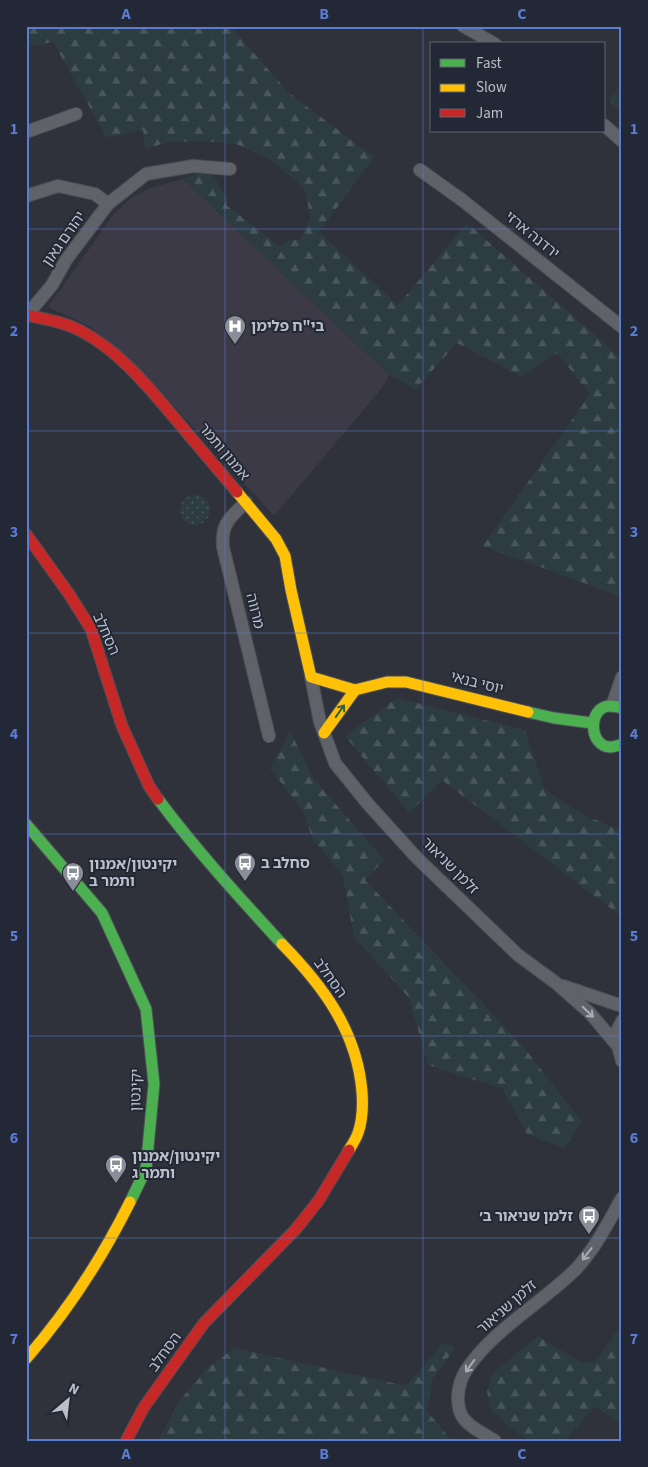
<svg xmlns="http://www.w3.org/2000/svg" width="648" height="1467" font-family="'Source Sans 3','Noto Sans Hebrew',sans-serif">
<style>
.medical{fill:#3c3a46}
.forest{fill:url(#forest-firs)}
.park{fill:url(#park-dots)}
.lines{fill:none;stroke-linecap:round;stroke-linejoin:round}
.street-casing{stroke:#4c4f55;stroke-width:14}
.fast-casing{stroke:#4c4f55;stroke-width:13}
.slow-casing{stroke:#4c4f55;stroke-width:13}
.jam-casing{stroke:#4c4f55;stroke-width:13}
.street{stroke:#5f6268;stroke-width:12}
.fast{stroke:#4caf50;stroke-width:11}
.slow{stroke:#ffc107;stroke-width:11}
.jam{stroke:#c62828;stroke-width:11}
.oneway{stroke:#335e40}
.oneway2{stroke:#a8acb6}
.grid{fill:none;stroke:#5c7bd2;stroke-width:1;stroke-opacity:0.55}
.labels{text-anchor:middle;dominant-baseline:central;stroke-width:4;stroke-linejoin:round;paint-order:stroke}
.street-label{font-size:15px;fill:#babfca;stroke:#222835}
.poi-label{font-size:15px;font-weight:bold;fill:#babfca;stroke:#222835;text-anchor:start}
.neatline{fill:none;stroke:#5c7bd2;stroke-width:2}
.grid-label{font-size:16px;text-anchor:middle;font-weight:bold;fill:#5c7bd2}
</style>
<defs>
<pattern id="forest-firs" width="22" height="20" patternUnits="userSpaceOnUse" patternTransform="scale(1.25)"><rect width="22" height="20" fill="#2d3c40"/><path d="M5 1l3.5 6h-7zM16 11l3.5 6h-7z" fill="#49565a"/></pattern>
<pattern id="park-dots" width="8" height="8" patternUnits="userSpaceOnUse" patternTransform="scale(1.25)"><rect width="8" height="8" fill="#2d3c40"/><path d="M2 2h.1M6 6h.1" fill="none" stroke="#49565a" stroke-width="1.8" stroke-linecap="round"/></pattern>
</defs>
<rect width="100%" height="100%" fill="#2f323a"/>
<!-- medical -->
<polygon class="medical" points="183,179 389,375 382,388 274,516 136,365 89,326 48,307 113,215 131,198 150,188"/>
<!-- forest -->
<g class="forest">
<polygon points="26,26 230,26 289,93 374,157 319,232 398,305 467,223 622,359 622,597 483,546 590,394 557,353 522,377 457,343 416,389 389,375 183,179 203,172 212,174 228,199 226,205 280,246 289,240 300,240 310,218 306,193 296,180 267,158 236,144 202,141 168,142 145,149 143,130 107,138 53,42 26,47"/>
<polygon points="622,84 622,114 609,100"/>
<polygon points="397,698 525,730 545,790 582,814 622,831 622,917 442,780 409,813 345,736"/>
<polygon points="290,731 313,778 384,860 365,880 522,1045 582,1122 564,1148 526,1133 503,1089 428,1065 409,998 354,937 343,876 313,840 304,813 270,768"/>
<polygon points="622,1324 622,1425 595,1406 565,1441 529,1441 509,1427 491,1410 487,1392 493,1373 538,1336 582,1363 596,1361"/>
<polygon points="444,1342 455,1348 432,1380 427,1411 452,1441 158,1441 179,1401 210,1366 235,1348 406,1386"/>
</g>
<!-- park -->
<circle class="park" cx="195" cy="510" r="15"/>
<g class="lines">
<!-- street casing -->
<g class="street-casing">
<g id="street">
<polyline points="463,26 495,44"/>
<polyline points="604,125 622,141"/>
<polyline points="26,132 76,114"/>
<polyline points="420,170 462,200 622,327"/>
<polyline points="26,196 58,186 95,194 108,204"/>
<polyline points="27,315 52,285 66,260 108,204 146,174 193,166 230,169"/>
<path d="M246,502C230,518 221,523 223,547L269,736"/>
<polyline points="311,677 320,722 335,763 368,804 417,858 518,955 556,983 590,1013 616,1044"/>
<polyline points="612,706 622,677"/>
<polyline points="563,986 622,1006"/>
<polyline points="622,1021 615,1035 622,1061"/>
<path d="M495,1441C485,1434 468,1427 462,1416C455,1403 458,1384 465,1372C489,1333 541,1303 574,1271C594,1251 608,1223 622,1198"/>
</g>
</g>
<!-- fast casing -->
<g class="fast-casing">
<g id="fast">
<path d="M622,708C618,707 614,706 610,706C588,706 588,746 610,747C614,747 618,745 622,745"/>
<polyline points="528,712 554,718 592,723"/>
<path d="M158,799C196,850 239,897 282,944"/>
<polyline points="26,824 102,913 146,1009 154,1084 146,1169 130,1202"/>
</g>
</g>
<!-- slow casing -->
<g class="slow-casing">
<g id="slow">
<polyline points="237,492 276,539 285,556 291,590 311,677 355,690 387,682 406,682 528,712"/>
<polyline points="324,733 355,690"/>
<path d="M282,944C323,986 357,1031 362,1092C363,1106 363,1119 358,1133C356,1139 352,1145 349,1150"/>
<path d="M26,1359C67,1312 102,1258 130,1202"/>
</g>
</g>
<!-- jam casing -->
<g class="jam-casing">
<g id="jam">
<path d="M26,315C45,319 64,322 81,331C121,352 149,388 178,422C197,445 217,468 237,492"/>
<polyline points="26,534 69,594 91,629 122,726 149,786 158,799"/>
<polyline points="126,1441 144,1407 204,1323 296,1229 319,1200 349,1150"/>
</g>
</g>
<!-- street -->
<use href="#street" class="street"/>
<!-- fast -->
<use href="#fast" class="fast"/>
<!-- slow -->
<use href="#slow" class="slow"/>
<!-- jam -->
<use href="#jam" class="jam"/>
</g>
<!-- one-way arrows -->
<defs><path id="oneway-shaft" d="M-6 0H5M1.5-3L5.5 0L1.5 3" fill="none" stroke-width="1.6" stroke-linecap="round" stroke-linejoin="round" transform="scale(1.25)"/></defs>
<use class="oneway" href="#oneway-shaft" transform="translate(340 711) rotate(-55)"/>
<g class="oneway2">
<use href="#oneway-shaft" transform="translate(588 1012) rotate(44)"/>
<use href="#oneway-shaft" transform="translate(587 1254) rotate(128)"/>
<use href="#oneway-shaft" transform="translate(470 1366) rotate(126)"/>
</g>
<!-- grid -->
<path class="grid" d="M225,26V1441M423,26V1441M26,229H622M26,431H622M26,633H622M26,834H622M26,1036H622M26,1238H622"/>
<!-- icons -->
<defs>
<g id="hospital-pin" transform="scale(1.125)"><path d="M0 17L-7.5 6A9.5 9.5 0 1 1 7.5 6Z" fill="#898e98" stroke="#222835"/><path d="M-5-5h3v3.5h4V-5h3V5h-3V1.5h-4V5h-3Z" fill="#fff"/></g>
<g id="bus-pin" transform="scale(1.125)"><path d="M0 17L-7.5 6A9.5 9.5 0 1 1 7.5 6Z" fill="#898e98" stroke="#222835"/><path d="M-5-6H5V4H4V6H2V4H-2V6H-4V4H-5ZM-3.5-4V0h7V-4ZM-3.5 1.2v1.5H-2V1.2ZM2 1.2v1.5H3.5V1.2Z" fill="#fff"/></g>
</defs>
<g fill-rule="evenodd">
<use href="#hospital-pin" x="235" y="326"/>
<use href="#bus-pin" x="245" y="863"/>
<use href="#bus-pin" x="73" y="873"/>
<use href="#bus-pin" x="116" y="1165"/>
<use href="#bus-pin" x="589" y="1216"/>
</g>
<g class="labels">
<!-- street labels -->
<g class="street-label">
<text transform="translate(532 235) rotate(39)">ירדנה ארזי</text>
<text transform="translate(64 239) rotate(-55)">יהורם גאון</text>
<text transform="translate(224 452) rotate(50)">אמנון ותמר</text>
<text transform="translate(255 611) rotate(76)">מרווה</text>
<text transform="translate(106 634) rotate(66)">הסחלב</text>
<text transform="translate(477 683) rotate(14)">יוסי בנאי</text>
<text transform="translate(450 866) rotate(45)">זלמן שניאור</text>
<text transform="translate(330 978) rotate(54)">הסחלב</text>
<text transform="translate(136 1090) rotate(-89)">יקינטון</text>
<text transform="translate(507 1307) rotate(-41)">זלמן שניאור</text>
<text transform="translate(165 1352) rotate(-54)">הסחלב</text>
</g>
<!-- poi labels -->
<g class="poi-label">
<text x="251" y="326">בי"ח פלימן</text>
<text x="261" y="863">סחלב ב</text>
<text x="89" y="864">יקינטון/אמנון<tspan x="89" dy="17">ותמר ב</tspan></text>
<text x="132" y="1156">יקינטון/אמנון<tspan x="132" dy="17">ותמר ג</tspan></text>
<text x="573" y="1216" text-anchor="end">זלמן שניאור ב׳</text>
</g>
</g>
<!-- border -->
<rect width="648" height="1467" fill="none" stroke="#222835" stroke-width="55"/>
<!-- legend -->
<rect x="430" y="42" width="175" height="90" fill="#222835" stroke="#5f6471"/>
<rect x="440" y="59" width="25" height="8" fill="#4caf50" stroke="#5f6471"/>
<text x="476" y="68" font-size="15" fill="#babfca">Fast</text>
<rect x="440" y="84" width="25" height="8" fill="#ffc107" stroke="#5f6471"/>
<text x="476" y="92" font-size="15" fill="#babfca">Slow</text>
<rect x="440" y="109" width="25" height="8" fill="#c62828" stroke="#5f6471"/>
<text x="476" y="118" font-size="15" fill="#babfca">Jam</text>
<!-- north arrow -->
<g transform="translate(68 1400) rotate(28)" stroke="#222835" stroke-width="4" paint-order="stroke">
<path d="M0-4L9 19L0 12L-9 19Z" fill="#babfca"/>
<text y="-8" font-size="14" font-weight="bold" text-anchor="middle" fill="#babfca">N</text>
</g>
<rect x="28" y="28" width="592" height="1412" class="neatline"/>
<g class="grid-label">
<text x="126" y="19">A</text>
<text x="324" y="19">B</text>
<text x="522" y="19">C</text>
<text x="14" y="134">1</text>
<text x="634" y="134">1</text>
<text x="14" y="336">2</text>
<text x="634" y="336">2</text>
<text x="14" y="537">3</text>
<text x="634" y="537">3</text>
<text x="14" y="739">4</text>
<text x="634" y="739">4</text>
<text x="14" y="941">5</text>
<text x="634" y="941">5</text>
<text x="14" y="1143">6</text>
<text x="634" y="1143">6</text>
<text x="14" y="1344">7</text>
<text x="634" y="1344">7</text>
<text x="126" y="1459">A</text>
<text x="324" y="1459">B</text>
<text x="522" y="1459">C</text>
</g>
</svg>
